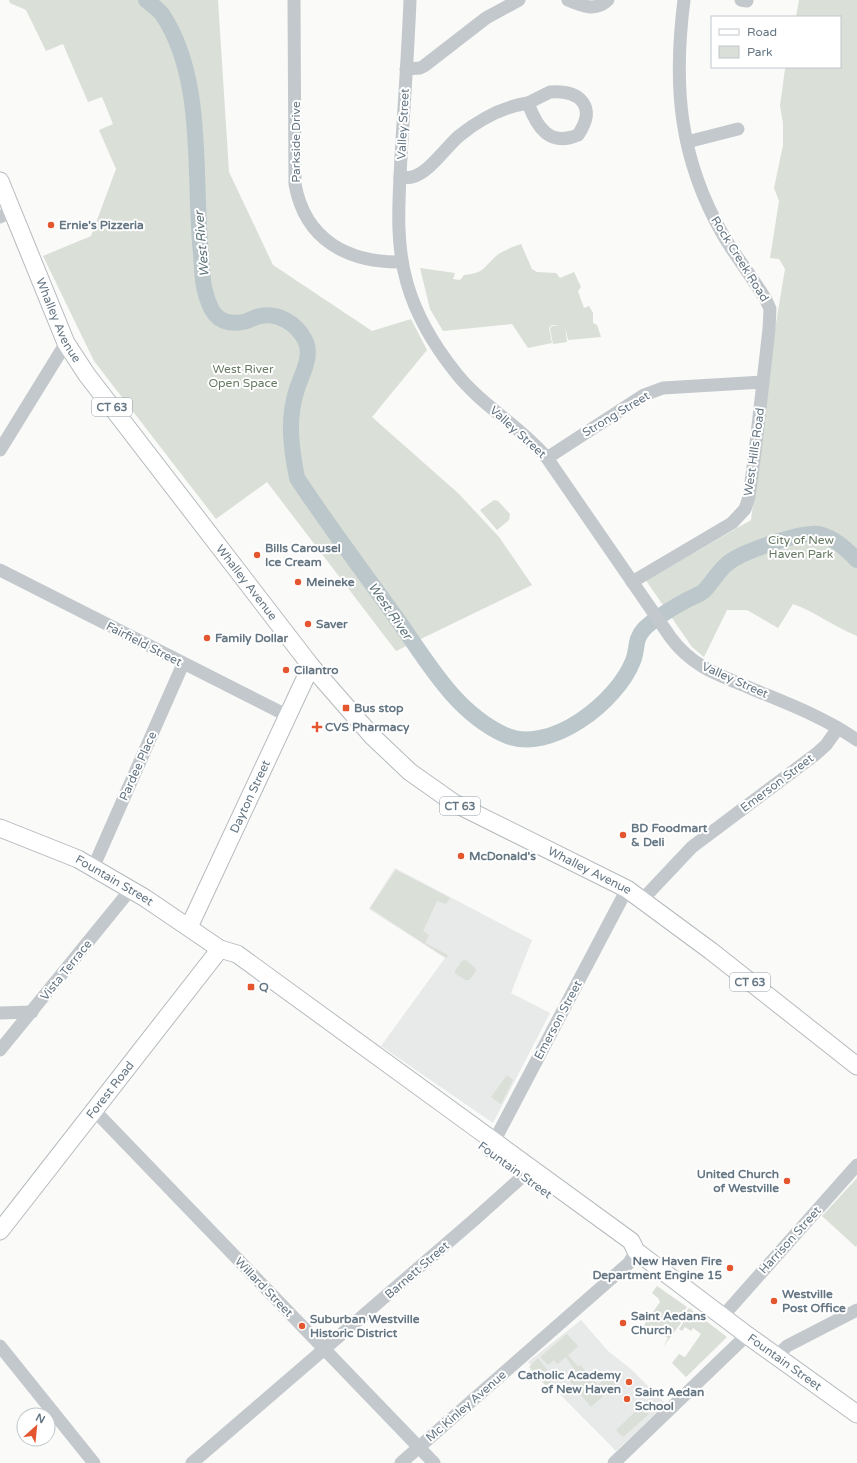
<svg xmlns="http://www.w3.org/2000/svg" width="857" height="1463" font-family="'Varela Round',sans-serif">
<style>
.built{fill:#e8e9e9}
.green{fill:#dadfd7}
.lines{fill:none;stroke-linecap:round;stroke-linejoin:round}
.river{stroke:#bbc7cb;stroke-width:16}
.major-casing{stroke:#b5babe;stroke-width:19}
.minor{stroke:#c3c8cc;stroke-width:13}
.major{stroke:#fff;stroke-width:17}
.poi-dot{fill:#e4572e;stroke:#fff;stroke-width:1.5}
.labels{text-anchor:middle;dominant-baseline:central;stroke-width:4;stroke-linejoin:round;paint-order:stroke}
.shield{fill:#fff;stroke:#939fa8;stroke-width:1}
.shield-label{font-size:11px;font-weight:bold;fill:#657683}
.street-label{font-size:12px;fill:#657683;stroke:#fff}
.poi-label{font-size:12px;font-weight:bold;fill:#657683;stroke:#fff;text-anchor:start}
.park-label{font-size:12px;fill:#687a64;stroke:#fff}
.water-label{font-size:13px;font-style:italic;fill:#60757c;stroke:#fff}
</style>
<rect width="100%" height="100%" fill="#fafaf8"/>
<!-- built -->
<g class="built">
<polygon points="395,868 532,940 511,993 550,1013 493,1123 381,1046 445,958 369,909"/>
<polygon points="581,1320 608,1351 632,1370 666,1404 616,1451 528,1362"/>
</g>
<!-- green -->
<g class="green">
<polygon points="9,0 218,0 229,172 273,265 372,331 411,319 427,350 372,417 459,494 499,537 532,585 396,651 267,482 216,519 94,361 43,256 91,236 116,169 99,130 113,124 102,97 88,102 63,44 46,51 26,10 10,3"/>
<path d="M799,0H857V636C834,627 816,612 793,604L778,628L747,610H727L704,657L692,647L647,582V580L751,520L774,335L785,269L779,259L770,258L779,201L774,188L783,145V123L780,106L785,69L786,67H840V17H796Z"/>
<path d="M521,244L532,269L537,272L556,273L560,278L574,272L581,287L578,291L584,308L589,306L593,313V323L597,325L601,337L568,340L565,326L567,342L553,344L550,329L552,326L560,325H552L549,328L552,343L528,348L512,324L443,331L430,309L420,268L455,273L453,279L460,280L464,275C484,273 482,269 495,257C501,251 513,247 521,244Z"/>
<polygon points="494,500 498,501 510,514 509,520 497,530 480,510"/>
<polygon points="396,870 450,898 446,904 437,901 423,931 429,935 425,943 448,955 446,958 370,908"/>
<polygon points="466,960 475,968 476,971 469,980 465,980 455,973 455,971 462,961"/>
<polygon points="507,1075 513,1080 501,1104 491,1097"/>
<polygon points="857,1178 857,1245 856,1247 822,1216"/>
<polygon points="657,1286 687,1307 681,1316 681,1323 663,1347 668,1338 651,1325 649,1327 644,1325 660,1302 658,1298 652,1293"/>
<polygon points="689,1308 727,1337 686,1377 672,1363 679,1354 685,1357 701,1334 693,1328 691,1331 685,1327 682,1331 679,1329 683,1323 683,1316"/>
<polygon points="567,1334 578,1346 568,1355 578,1367 580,1365 598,1385 605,1378 618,1383 591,1407 569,1380 577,1373 566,1357 557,1364 554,1360 548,1365 540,1357"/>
<polygon points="538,1358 548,1371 545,1374 551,1382 546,1386 529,1367"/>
<polygon points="640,1407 649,1414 623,1437 616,1430"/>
</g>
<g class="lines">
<!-- river -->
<path class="river" d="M146,0C151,4 158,9 162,14C206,79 193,179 201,254C202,264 202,276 204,287C209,309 216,327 243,322C249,321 254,317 260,316C278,312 297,324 305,340C313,356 302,373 297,389C287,419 291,447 297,478C328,525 362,570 395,616C426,659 454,712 505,735C550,755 617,702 633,661C638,649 634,640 644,629C654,619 674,607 687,600C692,597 699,595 704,591C712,583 718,571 727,564C740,552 802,531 819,534C835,538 846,549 857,560"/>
<!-- major casing -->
<g class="major-casing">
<g id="major">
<path id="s1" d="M0,181L66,343L87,375L311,666L372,736L410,772L454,803L627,889L711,951L857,1066"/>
<path id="s2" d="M0,828L78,859L145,898L220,949L237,954L631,1241L636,1251L747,1335L857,1414"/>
<path id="s3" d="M189,927L311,666"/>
<path id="s4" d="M0,1231L220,949"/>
</g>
</g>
<!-- minor -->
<g class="minor">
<path d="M294,0L295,184C305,240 348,263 402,262"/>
<path d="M410,0C408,52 404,105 401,157C399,199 395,242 407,283C416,315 436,348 456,373C482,406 520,426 547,458L671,638C693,667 717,674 750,688C786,703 824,717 857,740"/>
<path d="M568,0C582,6 596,12 608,0"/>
<polyline points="741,0 747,1"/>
<polyline points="406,69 420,68 424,66 486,18 519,0"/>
<path d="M550,92C581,90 597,107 578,135C550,147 537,128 528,103Z"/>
<polyline points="687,142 738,129"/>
<path d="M400,177C404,177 409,178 412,177C429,173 446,147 459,136C480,119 502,107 528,103"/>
<polyline points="0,217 12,211"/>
<polyline points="0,450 66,343"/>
<polyline points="547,458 644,395 663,388 763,382"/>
<polyline points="0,570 288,716"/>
<path d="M632,582L732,523L745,509L749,497L755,452L769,329L770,309L766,300C753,278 736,257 723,235C679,158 673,86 684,0"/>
<polyline points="93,868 183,664"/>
<polyline points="642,900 692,847 816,754 826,745 838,728"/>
<polyline points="0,1013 32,1012"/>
<polyline points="0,1050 131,889"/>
<polyline points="94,1110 434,1463"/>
<polyline points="489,1151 627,889"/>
<polyline points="723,1316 857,1165"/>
<polyline points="0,1346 94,1463"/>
<polyline points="777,1356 787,1346 857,1310"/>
<polyline points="192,1463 474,1220 531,1169"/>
<polyline points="401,1463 629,1263 636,1251"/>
<polyline points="614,1463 747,1335"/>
</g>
<!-- major -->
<use href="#major" class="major"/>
</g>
<!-- markers -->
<g class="poi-dot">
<circle cx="51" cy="225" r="4"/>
<circle cx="257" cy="555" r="4"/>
<circle cx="298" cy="582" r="4"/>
<circle cx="308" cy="624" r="4"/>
<circle cx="207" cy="638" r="4"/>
<circle cx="286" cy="670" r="4"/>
<rect x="342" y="704" width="8" height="8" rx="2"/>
<path d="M315 721h4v4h4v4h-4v4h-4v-4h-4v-4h4z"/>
<circle cx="623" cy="835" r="4"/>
<circle cx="461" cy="856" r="4"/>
<rect x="247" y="983" width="8" height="8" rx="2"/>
<circle cx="787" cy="1181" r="4"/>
<circle cx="730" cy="1268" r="4"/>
<circle cx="774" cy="1301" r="4"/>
<circle cx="623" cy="1323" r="4"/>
<circle cx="302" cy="1326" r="4"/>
<circle cx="629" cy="1382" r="4"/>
<circle cx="627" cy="1399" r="4"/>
</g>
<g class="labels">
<!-- shield labels -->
<g class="shield">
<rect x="92" y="398" width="40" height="18" rx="3"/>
<rect x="440" y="797" width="40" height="18" rx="3"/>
<rect x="730" y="973" width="40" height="18" rx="3"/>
</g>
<g class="shield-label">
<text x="112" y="407">CT 63</text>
<text x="460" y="806">CT 63</text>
<text x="750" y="982">CT 63</text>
</g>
<!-- street labels -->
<g class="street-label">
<text transform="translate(403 124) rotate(-87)">Valley Street</text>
<text transform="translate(296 142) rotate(-90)">Parkside Drive</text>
<text transform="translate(740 259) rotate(58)">Rock Creek Road</text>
<text stroke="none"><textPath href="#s1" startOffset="151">Whalley Avenue</textPath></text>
<text transform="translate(616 414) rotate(-31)">Strong Street</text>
<text transform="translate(518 432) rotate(42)">Valley Street</text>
<text transform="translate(754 452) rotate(-82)">West Hills Road</text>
<text stroke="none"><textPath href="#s1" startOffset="475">Whalley Avenue</textPath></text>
<text transform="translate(144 644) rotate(27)">Fairfield Street</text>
<text transform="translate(735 680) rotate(24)">Valley Street</text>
<text transform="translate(138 766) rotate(-66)">Pardee Place</text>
<text transform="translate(777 783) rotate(-37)">Emerson Street</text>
<text stroke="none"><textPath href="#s3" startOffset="144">Dayton Street</textPath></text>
<text stroke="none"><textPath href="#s1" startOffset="931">Whalley Avenue</textPath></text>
<text stroke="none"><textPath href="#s2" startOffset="126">Fountain Street</textPath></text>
<text transform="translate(66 970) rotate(-51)">Vista Terrace</text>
<text transform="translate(558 1020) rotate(-62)">Emerson Street</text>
<text stroke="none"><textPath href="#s4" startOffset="179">Forest Road</textPath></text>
<text transform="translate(515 1170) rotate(36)">Fountain Street</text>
<text transform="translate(790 1240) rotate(-48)">Harrison Street</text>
<text transform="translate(417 1270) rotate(-41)">Barnett Street</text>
<text transform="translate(264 1287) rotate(46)">Willard Street</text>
<text stroke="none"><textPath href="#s2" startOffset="954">Fountain Street</textPath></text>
<text transform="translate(466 1406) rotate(-41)">Mc Kinley Avenue</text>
</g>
<!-- poi labels -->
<g class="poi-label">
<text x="59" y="225">Ernie's Pizzeria</text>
<text x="265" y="548">Bills Carousel<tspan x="265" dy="14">Ice Cream</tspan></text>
<text x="306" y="582">Meineke</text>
<text x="316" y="624">Saver</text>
<text x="215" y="638">Family Dollar</text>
<text x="294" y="670">Cilantro</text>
<text x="354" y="708">Bus stop</text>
<text x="325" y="727">CVS Pharmacy</text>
<text x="631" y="828">BD Foodmart<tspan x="631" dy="14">&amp; Deli</tspan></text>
<text x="469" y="856">McDonald's</text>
<text x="259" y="987">Q</text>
<text x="779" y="1174" text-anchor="end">United Church<tspan x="779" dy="14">of Westville</tspan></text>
<text x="722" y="1261" text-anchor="end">New Haven Fire<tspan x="722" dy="14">Department Engine 15</tspan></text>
<text x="782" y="1294">Westville<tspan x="782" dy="14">Post Office</tspan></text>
<text x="631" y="1316">Saint Aedans<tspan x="631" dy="14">Church</tspan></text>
<text x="310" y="1319">Suburban Westville<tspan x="310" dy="14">Historic District</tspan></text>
<text x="621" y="1375" text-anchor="end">Catholic Academy<tspan x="621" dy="14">of New Haven</tspan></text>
<text x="635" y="1392">Saint Aedan<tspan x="635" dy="14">School</tspan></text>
</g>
<!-- park labels -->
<g class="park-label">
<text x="243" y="369">West River<tspan x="243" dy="14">Open Space</tspan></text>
<text x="801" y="540">City of New<tspan x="801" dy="14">Haven Park</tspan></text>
</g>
<!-- water labels -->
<g class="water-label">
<text transform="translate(202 244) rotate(-95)">West River</text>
<text transform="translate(390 611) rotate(55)">West River</text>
</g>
</g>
<!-- legend -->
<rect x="711" y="16" width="130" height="52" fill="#ffffff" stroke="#c1c8cd"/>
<rect x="719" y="29" width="20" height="6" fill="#ffffff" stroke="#c1c8cd"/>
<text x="747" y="36" font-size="12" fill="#657683">Road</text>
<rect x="719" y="46" width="20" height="12" fill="#dadfd7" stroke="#c1c8cd"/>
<text x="747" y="56" font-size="12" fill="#657683">Park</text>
<!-- north arrow -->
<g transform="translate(36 1427) rotate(27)"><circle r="19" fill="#ffffff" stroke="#c1c8cd"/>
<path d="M0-3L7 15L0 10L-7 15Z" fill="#e4572e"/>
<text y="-6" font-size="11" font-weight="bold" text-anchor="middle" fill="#657683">N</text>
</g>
</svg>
